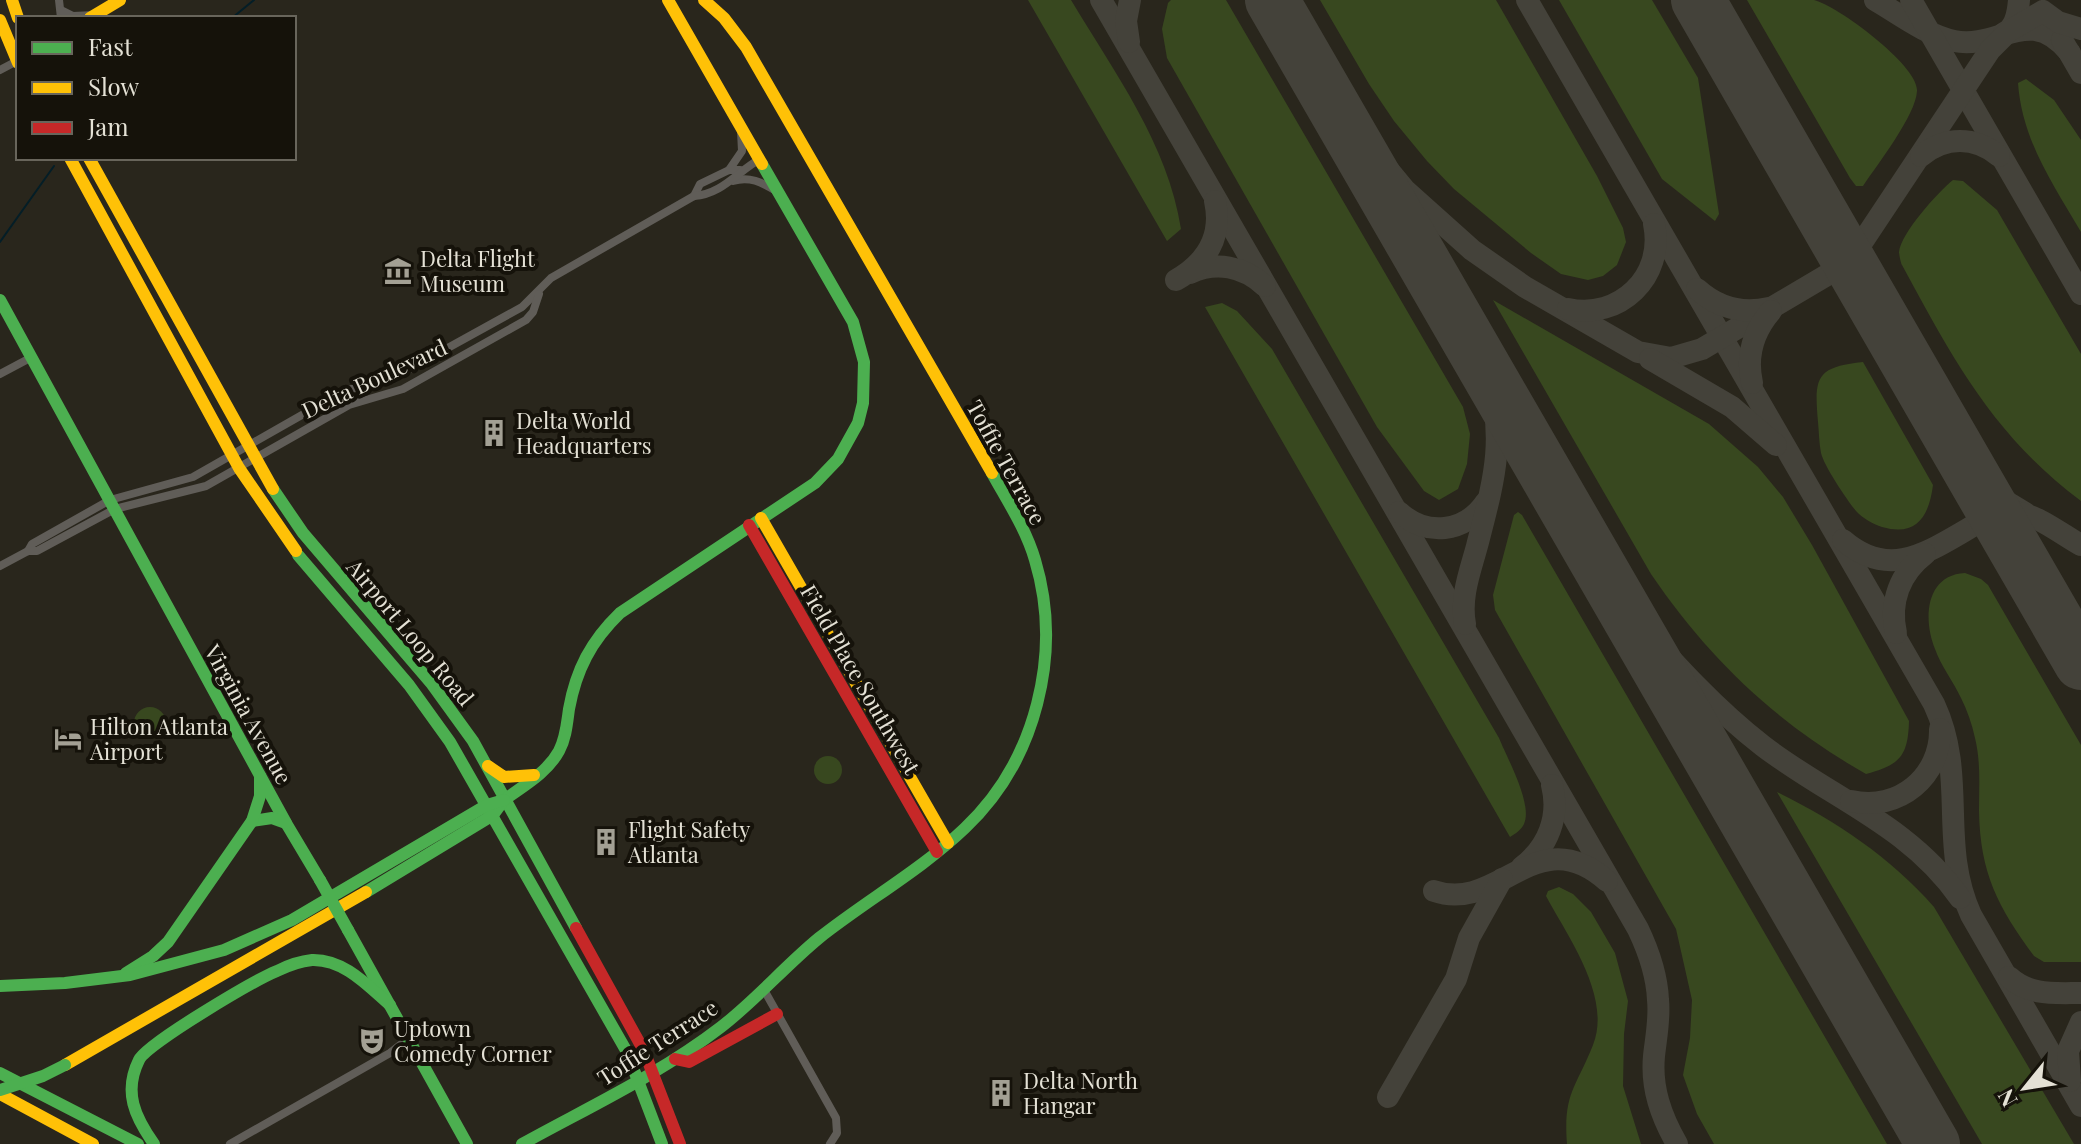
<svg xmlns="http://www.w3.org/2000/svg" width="2081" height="1144" font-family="'Playfair Display',serif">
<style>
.green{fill:#38481f}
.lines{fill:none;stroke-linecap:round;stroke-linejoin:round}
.stream{stroke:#041e27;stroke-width:2}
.taxiway{stroke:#44423a;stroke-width:22}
.runway{stroke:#44423a;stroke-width:54}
.street{stroke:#605d58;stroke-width:8}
.fast{stroke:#4caf50;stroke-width:12}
.slow{stroke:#ffc107;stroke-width:12}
.jam{stroke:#c62828;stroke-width:12}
.fast-bridge{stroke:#4caf50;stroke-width:12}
.labels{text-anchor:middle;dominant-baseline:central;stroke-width:8;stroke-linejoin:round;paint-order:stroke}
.poi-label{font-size:22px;fill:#e4e1d5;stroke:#15120a;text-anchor:start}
.street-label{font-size:22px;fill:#e4e1d5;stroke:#15120a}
</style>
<rect width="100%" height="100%" fill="#29261c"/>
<!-- green -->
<g class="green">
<path d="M1028,0H1071C1114,72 1168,144 1181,229L1167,241Z"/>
<polygon points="1171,0 1226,0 1463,407 1470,434 1467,464 1458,489 1439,500 1424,491 1377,427 1167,58 1162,29 1168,3"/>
<polygon points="1320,0 1496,0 1597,176 1623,228 1626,242 1617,265 1603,276 1588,280 1561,274 1531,253 1454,189 1427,161 1394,121 1369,84"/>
<polygon points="1559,0 1652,0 1698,78 1719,214 1715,221 1662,179"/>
<path d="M1747,0C1764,0 1799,0 1814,0C1838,6 1919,66 1917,91C1916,115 1877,165 1863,186H1856L1850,178Z"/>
<path d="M2026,79L2054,100L2081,140V232C2053,184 2022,140 2018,83Z"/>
<path d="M1953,180L1963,181L1997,210L2081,354V501C1993,435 1953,359 1902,265C1901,264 1899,254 1899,252C1901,233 1938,192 1953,180Z"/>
<path d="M1493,300L1709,424L1758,467L1783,497L1812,545L1909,721C1908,756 1900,765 1866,774C1776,723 1709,659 1651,574Z"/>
<path d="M1222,303L1237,311L1272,349L1499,738C1507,758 1533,804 1524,824C1521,830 1515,834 1510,837L1205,307Z"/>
<path d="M1863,362L1933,485C1929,516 1917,537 1882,527C1873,524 1862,518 1856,511C1847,500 1824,466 1821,453C1819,443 1819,432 1818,422C1814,377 1816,367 1863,362Z"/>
<polygon points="1518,512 1522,515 1887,1144 1714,1144 1697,1114 1683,1075 1690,1038 1692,1000 1676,929 1495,610 1493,595 1514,515"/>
<path d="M1965,573L1981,579L1988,585L2081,745V962H2044L2034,956C1998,907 1980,873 1979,811C1979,786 1981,763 1975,738C1972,724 1967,710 1961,698C1953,681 1941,666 1935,649C1923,620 1925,575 1965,573Z"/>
<circle cx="150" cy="723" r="16"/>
<circle cx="828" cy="770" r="14"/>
<path d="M1777,792C1836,821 1890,857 1934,907L2074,1144H1982Z"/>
<path d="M1559,887L1573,894L1591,912L1615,953L1628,1001L1624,1034L1623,1086L1641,1144H1567C1563,1093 1576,1088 1593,1045C1612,997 1568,937 1546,896L1548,891Z"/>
</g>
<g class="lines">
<!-- stream -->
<g class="stream">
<polyline points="232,18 254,0"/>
<polyline points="0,242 54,166"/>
</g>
<!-- taxiway -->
<g class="taxiway">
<path d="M1101,0L1638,929C1649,952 1657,975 1658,1000C1660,1019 1656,1037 1654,1056C1651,1088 1661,1116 1677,1144"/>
<path d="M1527,0L1934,704C1968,777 1938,842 1971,915L2081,1106"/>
<path d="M1875,0C1899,14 1926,35 1954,41C2000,50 2029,3 2070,53"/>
<polyline points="1911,0 2081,294"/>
<path d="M2004,33C2016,28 2018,12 2019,0"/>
<polyline points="2062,40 2081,73"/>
<polyline points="1129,42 1126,21 1130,0"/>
<polyline points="1329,98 1405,190 1472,250 1525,287 1638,352 1671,358 1702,349 1849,262 1990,50 2009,31 2043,11 2058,22 2081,29"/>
<path d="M1921,156C1945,136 1975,136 1999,156"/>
<path d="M1190,273C1216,261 1243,266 1265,286"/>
<path d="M1176,280C1206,263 1223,237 1215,201"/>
<path d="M1697,289C1718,308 1743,314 1769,308"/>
<path d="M1568,309C1619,320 1665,277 1654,224"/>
<polyline points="1650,359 1732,407 1776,445"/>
<path d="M1752,383C1746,356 1753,332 1771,311"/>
<polyline points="1968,466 1987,490 2025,513"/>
<path d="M1399,512C1426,537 1465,533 1486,502"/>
<path d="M1843,540C1890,581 1929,551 1973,526C1986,518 1999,511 2014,512C2037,514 2061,534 2081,545"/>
<path d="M1621,604C1666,654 1710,705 1763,746C1831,798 1909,825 1960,898"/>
<path d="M1465,624C1460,597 1470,572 1477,546C1494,480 1507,438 1486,371"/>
<path d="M1896,633C1889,602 1900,573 1925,554"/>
<path d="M1851,801C1899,812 1941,776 1940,729"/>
<path d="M1522,867C1548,847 1560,817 1552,785"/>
<path d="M1434,891C1499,914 1536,818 1607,881"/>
<path d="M2009,977C2030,996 2054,993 2081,993"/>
<polyline points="2070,1081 2068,1051 2081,1022"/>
<polyline points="1388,1097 1456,979 1469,938 1502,879"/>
</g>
<!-- runway -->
<g class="runway">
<polyline points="1272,0 1933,1144"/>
<polyline points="1698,0 2081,663"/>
</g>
<!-- street -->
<g class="street">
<polyline points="59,0 61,18"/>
<polyline points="61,10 73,16 94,15"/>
<polyline points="0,70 17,61"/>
<polyline points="729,170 742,151 741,131"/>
<path d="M733,181C749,176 762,182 776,191"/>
<polyline points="694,196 700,184 729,170 740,170"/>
<polyline points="0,374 32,357"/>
<path d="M28,551L32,544L110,500L193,477L344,391L397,376L522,307L551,278L694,196C722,194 737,172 760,159"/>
<polyline points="0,566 28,551 37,551 115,509 206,486 349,405 403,389 526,320 533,312 539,294"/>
<polyline points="763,988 836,1118 837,1133 830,1144"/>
<polyline points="230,1144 390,1053 408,1039"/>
</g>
<!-- fast -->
<g class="fast">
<polyline points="0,300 286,823 320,880"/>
<polyline points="273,489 303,533 431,683 473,741 576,928"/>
<polyline points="298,555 409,685 450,742 627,1052 662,1144"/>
<path d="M504,800C523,786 547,773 559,751C566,738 567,723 569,709C576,670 591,641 620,613L815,483L838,459L858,423L863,403L864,362L853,322L762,164"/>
<polyline points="252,821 272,818 286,823"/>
<polyline points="366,892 493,815 504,800"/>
<polyline points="348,930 467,1144"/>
<polyline points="126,973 153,956 168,942 252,821 260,796 260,776"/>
<polyline points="0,986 65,983 130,975 224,950 292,920 487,805 504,800"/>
<polyline points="0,1073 138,1144"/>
<path d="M154,1144C135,1117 123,1092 139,1060C146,1044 255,980 277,971C287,966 302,961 312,960C344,959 368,986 390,1005"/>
<path d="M522,1144C589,1107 660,1074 721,1027C756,1000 785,966 819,938C867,900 921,870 965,828C1036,761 1063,653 1035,560C1026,529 1008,502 992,473"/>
</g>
<!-- slow -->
<g class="slow">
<polyline points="12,0 18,18"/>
<polyline points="668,0 762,164"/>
<polyline points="704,0 724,18 746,47 992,473"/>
<polyline points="90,18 120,0"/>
<polyline points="0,20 18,63"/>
<polyline points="70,158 239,468 296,551"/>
<polyline points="89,158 273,489"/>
<polyline points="761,518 948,843"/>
<polyline points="488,766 504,777 534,775"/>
<polyline points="65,1065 366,892"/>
<polyline points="0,1094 93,1144"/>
</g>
<!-- jam -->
<g class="jam">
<polyline points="749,525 937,852"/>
<polyline points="576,928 644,1051 680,1144"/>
<polyline points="675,1059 689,1062 777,1014"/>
</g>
<!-- fast-bridge -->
<g class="fast-bridge">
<polyline points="320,880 348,930"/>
<polyline points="0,1090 43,1076 65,1065"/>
</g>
</g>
<!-- icons -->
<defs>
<g id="museum-bare" transform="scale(2.16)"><path d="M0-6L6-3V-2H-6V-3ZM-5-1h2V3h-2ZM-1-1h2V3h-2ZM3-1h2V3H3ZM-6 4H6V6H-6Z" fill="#a3a094" stroke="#15120a" stroke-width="2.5" paint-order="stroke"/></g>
<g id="building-bare" transform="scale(2.16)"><path d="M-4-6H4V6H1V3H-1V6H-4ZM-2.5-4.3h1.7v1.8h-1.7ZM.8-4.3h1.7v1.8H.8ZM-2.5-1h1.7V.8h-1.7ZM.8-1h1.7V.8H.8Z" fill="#a3a094" stroke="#15120a" stroke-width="2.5" paint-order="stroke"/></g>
<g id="hotel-bare" transform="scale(2.16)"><path d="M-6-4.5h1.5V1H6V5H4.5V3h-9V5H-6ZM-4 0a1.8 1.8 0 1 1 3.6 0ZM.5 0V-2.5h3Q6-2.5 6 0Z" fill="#a3a094" stroke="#15120a" stroke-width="2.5" paint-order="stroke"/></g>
<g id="theatre-bare" transform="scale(2.16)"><path d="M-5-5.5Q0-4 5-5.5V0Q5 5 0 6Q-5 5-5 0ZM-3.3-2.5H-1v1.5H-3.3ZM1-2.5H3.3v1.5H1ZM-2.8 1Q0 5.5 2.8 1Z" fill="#a3a094" stroke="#15120a" stroke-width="2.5" paint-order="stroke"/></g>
</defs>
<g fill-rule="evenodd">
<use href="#museum-bare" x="398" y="271"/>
<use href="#building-bare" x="494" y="433"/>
<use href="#hotel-bare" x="68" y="739"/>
<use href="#building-bare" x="606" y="842"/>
<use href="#theatre-bare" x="372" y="1041"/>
<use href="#building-bare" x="1001" y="1093"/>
</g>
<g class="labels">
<!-- poi labels -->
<g class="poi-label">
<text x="420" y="258">Delta Flight<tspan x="420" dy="25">Museum</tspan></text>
<text x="516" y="420">Delta World<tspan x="516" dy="25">Headquarters</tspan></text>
<text x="90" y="726">Hilton Atlanta<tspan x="90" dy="25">Airport</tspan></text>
<text x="628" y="829">Flight Safety<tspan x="628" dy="25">Atlanta</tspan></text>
<text x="394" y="1028">Uptown<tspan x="394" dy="25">Comedy Corner</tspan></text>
<text x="1023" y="1080">Delta North<tspan x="1023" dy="25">Hangar</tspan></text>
</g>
<!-- street labels -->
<g class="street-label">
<text transform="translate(374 378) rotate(-25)">Delta Boulevard</text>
<text transform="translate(1007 462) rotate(61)">Toffie Terrace</text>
<text transform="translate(411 632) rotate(50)">Airport Loop Road</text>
<text transform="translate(861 679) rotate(60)">Field Place Southwest</text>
<text transform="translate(249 714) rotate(61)">Virginia Avenue</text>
<text transform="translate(657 1042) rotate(-33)">Toffie Terrace</text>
</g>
</g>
<!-- legend -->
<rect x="16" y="16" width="280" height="144" fill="#15120a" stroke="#68655b" stroke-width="2"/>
<rect x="32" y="42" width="40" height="12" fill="#4caf50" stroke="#68655b" stroke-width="2"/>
<text x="88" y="56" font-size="24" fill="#e4e1d5">Fast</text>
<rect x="32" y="82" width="40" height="12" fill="#ffc107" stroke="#68655b" stroke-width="2"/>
<text x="88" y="96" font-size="24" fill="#e4e1d5">Slow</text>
<rect x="32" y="122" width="40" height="12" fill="#c62828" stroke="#68655b" stroke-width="2"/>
<text x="88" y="136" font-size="24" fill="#e4e1d5">Jam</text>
<!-- north arrow -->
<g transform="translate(2025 1088) rotate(240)" stroke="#15120a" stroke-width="6" paint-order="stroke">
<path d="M0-6L14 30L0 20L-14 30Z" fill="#e4e1d5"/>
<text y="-12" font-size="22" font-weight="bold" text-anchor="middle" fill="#e4e1d5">N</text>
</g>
</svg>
